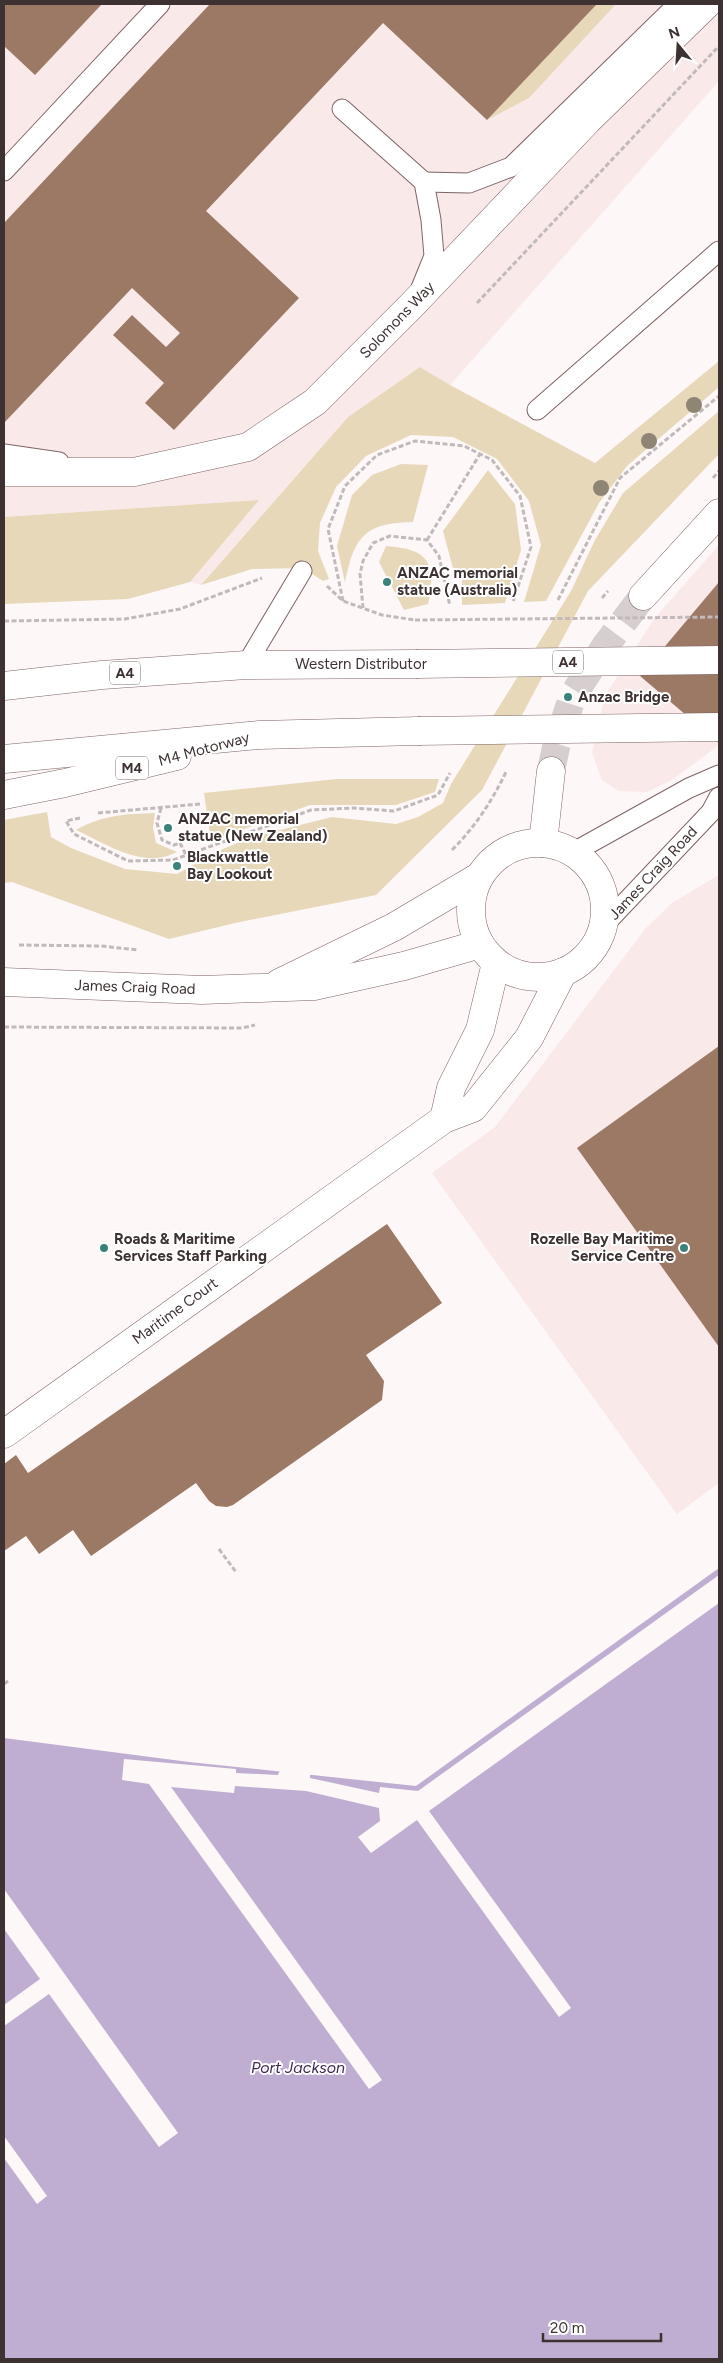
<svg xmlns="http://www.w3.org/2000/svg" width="723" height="2363" font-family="Figtree,sans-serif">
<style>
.built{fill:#f9e9e9}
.green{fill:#e7d8ba}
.water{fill:#bfaed1}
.pier{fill:#fdf7f7}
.building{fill:#9c7965}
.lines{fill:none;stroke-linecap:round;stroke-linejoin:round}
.street-tunnel{stroke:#d7cfcf;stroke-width:28;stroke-dasharray:28 14;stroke-linecap:butt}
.lane-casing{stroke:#7f6465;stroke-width:21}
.street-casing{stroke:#7f6465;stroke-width:29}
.highway-casing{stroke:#7f6465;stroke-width:29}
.path{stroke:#c2baba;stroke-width:3;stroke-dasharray:5 2.5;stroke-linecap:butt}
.lane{stroke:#fff;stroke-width:19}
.street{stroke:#fff;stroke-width:28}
.highway{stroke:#fff;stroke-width:28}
.highway-bridge-casing{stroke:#7f6465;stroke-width:29;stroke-linecap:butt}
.path-bridge{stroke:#c2baba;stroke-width:3;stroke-dasharray:5 2.5;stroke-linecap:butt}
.highway-bridge{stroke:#fff;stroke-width:28}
.tree{fill:#8f8574}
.poi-dot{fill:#3b827b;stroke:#fff;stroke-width:2}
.labels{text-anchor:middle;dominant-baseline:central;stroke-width:4;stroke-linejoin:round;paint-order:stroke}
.shield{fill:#fff;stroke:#776f6f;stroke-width:1}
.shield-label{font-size:14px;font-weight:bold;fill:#3d3131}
.street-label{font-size:15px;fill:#3d3131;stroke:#fff}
.poi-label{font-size:15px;font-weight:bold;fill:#3d3131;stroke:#fff;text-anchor:start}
.water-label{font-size:16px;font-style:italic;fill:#402755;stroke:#fff}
</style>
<rect width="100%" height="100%" fill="#fdf7f7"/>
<!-- built -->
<g class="built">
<polygon points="4,4 719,4 719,81 450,385 420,367 348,417 201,585 190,582 258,500 4,517"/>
<polygon points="719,545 719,745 672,780 647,792 619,791 602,780 592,753 605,696 654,619"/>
<polygon points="719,875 719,1483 677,1514 432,1173 495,1127 646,928 672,903"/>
</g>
<!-- green -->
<g class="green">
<polygon points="597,4 616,4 529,98 487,120"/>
<polygon points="719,361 719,387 627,466 599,503 546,601 524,602 541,545 529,501 497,459 453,437 411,435 366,456 336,487 320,523 318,551 329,579 323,581 303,568 252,569 201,585 348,417 420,367 450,385 595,463"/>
<polygon points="719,411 719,454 588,591 482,790 376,895 235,923 169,939 12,882 4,883 4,820 47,812 51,837 71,848 125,869 177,874 218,851 252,837 332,817 396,824 418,817 443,803 451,784 571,591 595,540 623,493"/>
<path d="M401,464L428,465L413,522C364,523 354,537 345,583L337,546L352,495L372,475Z"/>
<polygon points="488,470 515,504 521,550 505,603 462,605 462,572 454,572 443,531"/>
<polygon points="259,500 190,582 128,599 4,604 4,517"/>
<path d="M386,546C428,549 437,562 428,604L404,610L379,562Z"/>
<polygon points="337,779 439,779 435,792 396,805 310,805 211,841 204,793"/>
<path d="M155,813L153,827L156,843L177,852C144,870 106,844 76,830C102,815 126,814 155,813Z"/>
</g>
<!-- water -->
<polygon class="water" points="719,1568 719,2359 4,2359 4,1738 189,1762 416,1786"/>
<!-- pier -->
<g class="pier">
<polygon points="719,1575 719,1603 429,1811 571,2008 559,2017 417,1820 371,1853 358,1837 380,1821 379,1808 306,1791 235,1786 234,1793 171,1787 382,2080 369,2089 149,1784 122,1780 124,1759 236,1769 236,1773 278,1775 280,1770 310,1773 310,1778 379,1793 380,1787 418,1791"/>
<polygon points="4,1889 178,2133 159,2147 49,1994 4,2026 4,2005 40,1979 4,1929"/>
<polygon points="4,2136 47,2196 37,2204 4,2158"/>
</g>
<!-- building -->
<g class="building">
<polygon points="4,4 102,4 35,75 4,46"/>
<polygon points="210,4 597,4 487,120 383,23 206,211 299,298 174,430 145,403 164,383 113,335 132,315 166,347 180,333 132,288 4,423 4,223"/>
<polygon points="719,582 719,743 640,676"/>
<polygon points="719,1046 719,1347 577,1148"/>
<polygon points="387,1224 442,1303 366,1355 384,1381 382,1400 233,1505 227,1507 216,1506 209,1501 196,1483 91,1556 73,1530 39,1554 26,1536 4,1551 4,1464 16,1455 28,1473"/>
</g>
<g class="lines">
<!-- street-tunnel -->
<polyline class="street-tunnel" points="551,771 556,747 573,695 606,645 643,596"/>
<!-- lane casing -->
<g class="lane-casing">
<g id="lane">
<polyline points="342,109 424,182 431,220 434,256 421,288"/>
<polyline points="4,171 160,4"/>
<polyline points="424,182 469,183 511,167 678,4"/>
<polyline points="537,410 719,251"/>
<polyline points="4,454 59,462"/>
<polyline points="246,665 302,571"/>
<polyline points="574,852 689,788 719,775"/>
<polyline points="604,925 711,812 719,797"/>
</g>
</g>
<!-- street casing -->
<g class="street-casing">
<g id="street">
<polyline points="4,472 134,472 248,447 315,402 412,305 588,120 707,4"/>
<polyline points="643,596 719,513"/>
<circle cx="538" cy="910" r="67"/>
<polyline points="543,843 551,771"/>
<polyline points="4,982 202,990 314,986 404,966 480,944"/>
<polyline points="279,983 394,927 480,876"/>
<polyline points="444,1119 451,1088 480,1030 496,963"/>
<polyline points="4,1434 444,1119 473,1108 529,1038 563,972"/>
</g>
</g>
<!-- highway casing -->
<g class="highway-casing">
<g id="highway">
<polyline points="4,686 102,675 246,665 416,664"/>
<polyline points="4,759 259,735 418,731"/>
<polyline points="4,795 65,783 177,756"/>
</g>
</g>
<!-- path -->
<g class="path">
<polyline points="477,303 719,46"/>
<polyline points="713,478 719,471"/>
<polyline points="427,540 480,454"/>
<polyline points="327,586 343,601 382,615 415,620"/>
<polyline points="602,598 608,591"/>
<polyline points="558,600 620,478 719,396"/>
<polyline points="343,601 328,529 345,486 377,455 415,441 464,446 492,460 520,496 531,547 513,602"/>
<polyline points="363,608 360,574 363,561 373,543 390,536 427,540 439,556 450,606"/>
<polyline points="4,621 125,619 180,609 262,578"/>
<polyline points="161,808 157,823 162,840 174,845 180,843 186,855"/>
<polyline points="98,813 200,804"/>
<polyline points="80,818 66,821 74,834 128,861 173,860 311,810 354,808 394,811 438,795 450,773"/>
<path d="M452,850C475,827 492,801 506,772"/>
<polyline points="19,945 101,946 138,950"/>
<polyline points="4,1027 242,1028 255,1025"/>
<polyline points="219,1549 236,1572"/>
<polyline points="4,1684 8,1681"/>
</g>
<!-- lane -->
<use href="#lane" class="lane"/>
<!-- street -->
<use href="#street" class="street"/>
<!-- highway -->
<use href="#highway" class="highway"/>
<!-- highway-bridge casing -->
<g class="highway-bridge-casing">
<g id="highway-bridge">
<polyline points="416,664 719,660"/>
<polyline points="418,731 719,727"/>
</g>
</g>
<!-- path-bridge -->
<polyline class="path-bridge" points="415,620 719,617"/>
<!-- highway-bridge -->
<use href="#highway-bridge" class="highway-bridge"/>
</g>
<!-- trees -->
<g class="tree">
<circle cx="694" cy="405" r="8"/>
<circle cx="649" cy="441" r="8"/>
<circle cx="601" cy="488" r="8"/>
</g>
<!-- markers -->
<g class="poi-dot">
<circle cx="387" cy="582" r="5"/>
<circle cx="568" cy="697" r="5"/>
<circle cx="168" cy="828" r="5"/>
<circle cx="177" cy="866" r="5"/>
<circle cx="104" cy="1248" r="5"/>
<circle cx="684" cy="1248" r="5"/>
</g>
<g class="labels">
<!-- shield labels -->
<g class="shield">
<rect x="553" y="650.5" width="30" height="23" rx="4"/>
<rect x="110" y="661.5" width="30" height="23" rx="4"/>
<rect x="116" y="756.5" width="32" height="23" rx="4"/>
</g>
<g class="shield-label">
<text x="568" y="662">A4</text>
<text x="125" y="673">A4</text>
<text x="132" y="768">M4</text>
</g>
<!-- street labels -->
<g class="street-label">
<text transform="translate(397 320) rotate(-46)">Solomons Way</text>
<text x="361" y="664">Western Distributor</text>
<text transform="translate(204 749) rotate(-15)">M4 Motorway</text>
<text transform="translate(653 873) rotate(-47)">James Craig Road</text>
<text transform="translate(135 987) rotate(2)">James Craig Road</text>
<text transform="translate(175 1311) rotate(-36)">Maritime Court</text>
</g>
<!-- poi labels -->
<g class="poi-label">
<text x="397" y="573">ANZAC memorial<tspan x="397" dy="17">statue (Australia)</tspan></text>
<text x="578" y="697">Anzac Bridge</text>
<text x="178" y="819">ANZAC memorial<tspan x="178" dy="17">statue (New Zealand)</tspan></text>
<text x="187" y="857">Blackwattle<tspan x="187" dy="17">Bay Lookout</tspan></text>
<text x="114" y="1239">Roads &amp; Maritime<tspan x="114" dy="17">Services Staff Parking</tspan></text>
<text x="674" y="1239" text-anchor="end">Rozelle Bay Maritime<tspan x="674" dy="17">Service Centre</tspan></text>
</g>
<!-- water labels -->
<g class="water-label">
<text x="298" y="2067">Port Jackson</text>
</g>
</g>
<!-- border -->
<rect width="723" height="2363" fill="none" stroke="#3d3131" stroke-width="10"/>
<!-- north arrow -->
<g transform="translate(678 45) rotate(342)" stroke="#ffffff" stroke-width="4" paint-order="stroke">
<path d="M0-4L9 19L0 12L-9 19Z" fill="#3d3131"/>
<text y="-8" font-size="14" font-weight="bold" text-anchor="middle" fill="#3d3131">N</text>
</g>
<!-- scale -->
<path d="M543 2333v8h118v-8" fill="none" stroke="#3d3131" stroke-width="2.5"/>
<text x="550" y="2333" font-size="15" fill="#3d3131" stroke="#ffffff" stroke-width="4" paint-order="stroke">20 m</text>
</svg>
